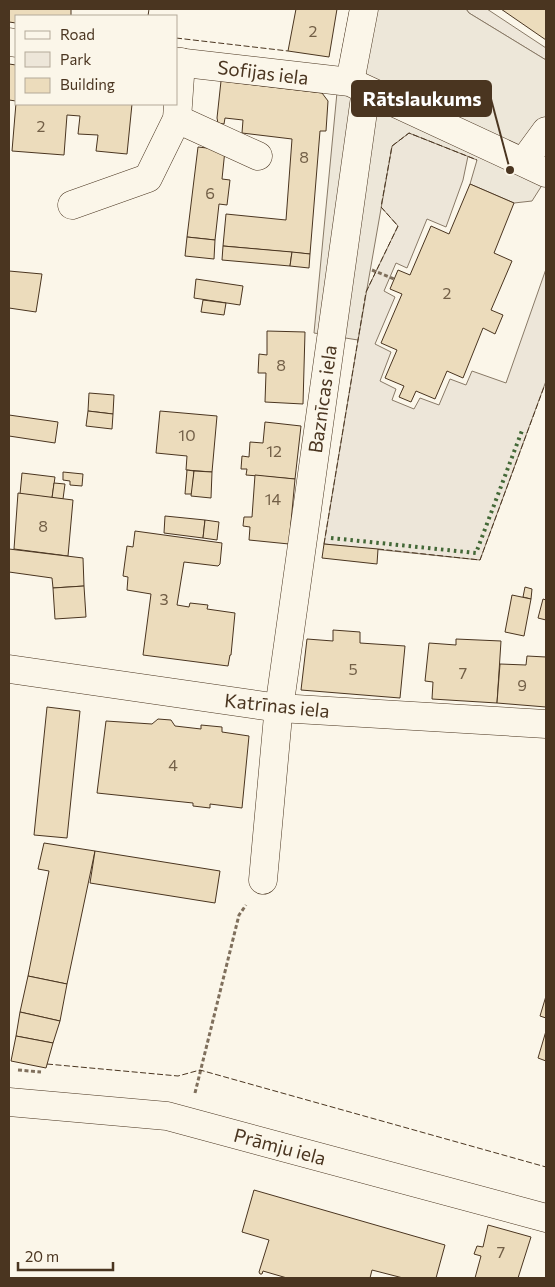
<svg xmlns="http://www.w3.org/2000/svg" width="555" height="1287" font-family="Commissioner,sans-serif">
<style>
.green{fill:#ede6d9;stroke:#887966}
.parking{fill:#ede7d9;stroke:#887966}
.building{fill:#ecdcbc;stroke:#4a3520}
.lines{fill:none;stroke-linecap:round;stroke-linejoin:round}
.minor-casing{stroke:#4a3520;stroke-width:29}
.major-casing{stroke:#4a3520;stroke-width:29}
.path{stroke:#7f6f5c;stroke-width:3;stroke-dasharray:4 2.5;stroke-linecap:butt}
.minor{stroke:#fbf6e9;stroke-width:28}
.major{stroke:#fbf6e9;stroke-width:28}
.hedge{stroke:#436837;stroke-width:4;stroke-dasharray:2.5 4;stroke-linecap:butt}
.fence{stroke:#4a3520;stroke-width:1;stroke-dasharray:6 2.5;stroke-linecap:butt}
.labels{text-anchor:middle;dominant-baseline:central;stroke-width:4;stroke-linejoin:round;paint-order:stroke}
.number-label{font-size:16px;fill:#725f47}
.street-label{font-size:19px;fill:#4a3520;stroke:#fbf6e9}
.leader{fill:none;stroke:#4a3520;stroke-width:2}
.callout-dot{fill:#4a3520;stroke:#fbf6e9;stroke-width:2}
.callout{fill:#4a3520;stroke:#4a3520;stroke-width:2}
.callout-label{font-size:20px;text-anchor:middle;font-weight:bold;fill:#fff}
</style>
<rect width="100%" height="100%" fill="#fbf6e9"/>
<!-- green -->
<g class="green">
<polygon points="466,9 487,9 546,48 546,60 469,13"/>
<polygon points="409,133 468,156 463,180 446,227 427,219 407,268 396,263 384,291 395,297 375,344 391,352 380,381 396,389 392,400 414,409 420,398 439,405 450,379 466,385 472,371 506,383 546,269 546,381 480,560 324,544 366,292 398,226 381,207 392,146"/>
</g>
<!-- parking -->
<polygon class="parking" points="350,9 466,9 469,13 546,60 546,179 532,201 514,203 470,184 477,160 409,133 392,146 358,340 314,333 340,61"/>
<!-- building -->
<g class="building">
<polygon points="9,9 71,9 71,16 16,16 16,23 9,22"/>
<polygon points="296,9 337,9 329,57 288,51"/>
<polygon points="501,9 546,9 546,40"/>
<polygon points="9,64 16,65 16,101 9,100"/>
<polygon points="221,81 322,93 328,101 326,131 320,131 310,254 223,246 226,214 286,220 292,139 242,133 243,120 225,118 224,124 218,123 217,118"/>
<polygon points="16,103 132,104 127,154 96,151 98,135 78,134 80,116 67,115 64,155 12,151"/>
<polygon points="198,147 225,150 222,179 230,180 227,205 219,204 215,240 187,237"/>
<polygon points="470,184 514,203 494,253 512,261 491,310 503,315 495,334 483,328 463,378 447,371 435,399 416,391 411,402 399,397 404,386 385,378 397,350 381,343 402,294 390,289 398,270 410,275 431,226 449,234"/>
<polygon points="187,237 215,240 214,259 185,256"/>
<polygon points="223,246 292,252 290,266 222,260"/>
<polygon points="292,252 310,254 309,268 290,266"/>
<polygon points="9,271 42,274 36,312 9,308"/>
<polygon points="196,279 243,286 240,305 194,298"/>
<polygon points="203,300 226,303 224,315 201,312"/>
<polygon points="267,331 305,332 303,404 265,402 266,373 258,373 259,354 267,355"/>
<polygon points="89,393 114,395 113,414 88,411"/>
<polygon points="88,411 113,414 112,429 86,426"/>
<polygon points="160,411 217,416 212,472 186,470 187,456 156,453"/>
<polygon points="9,415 58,422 55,443 9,436"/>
<polygon points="265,422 301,426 295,479 246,475 247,469 241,469 242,456 249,457 250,442 263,443"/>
<polygon points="187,470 194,471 192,494 185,494"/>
<polygon points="194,471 212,472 211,498 191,496"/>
<polygon points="63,472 83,474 82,486 70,485 70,481 63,480"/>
<polygon points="22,473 55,477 52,498 20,494"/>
<polygon points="255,475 295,479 289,544 249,540 250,527 243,526 244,517 252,517"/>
<polygon points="54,483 65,484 63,499 52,498"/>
<polygon points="18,493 73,500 68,556 14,549"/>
<polygon points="165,516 205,520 203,538 164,533"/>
<polygon points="205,520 219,522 217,540 203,538"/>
<polygon points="135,531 222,543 220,564 218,566 184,562 177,605 189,607 190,603 208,605 207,609 235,613 231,655 230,655 228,666 143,655 151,594 127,590 128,577 123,576 127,546 133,547"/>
<polygon points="324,544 378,549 377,564 322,558"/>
<polygon points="9,549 83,558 84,586 53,588 52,578 9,572"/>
<polygon points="84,586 86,617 55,619 53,588"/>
<polygon points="525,587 532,589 531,599 523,597"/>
<polygon points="512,595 531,599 524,636 505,632"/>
<polygon points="543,599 546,600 546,620 538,618"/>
<polygon points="333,630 360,632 360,643 405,646 400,698 301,690 307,639 333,641"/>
<polygon points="456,639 501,641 497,703 432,699 433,682 425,681 429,643 456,645"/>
<polygon points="527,656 546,657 546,707 497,703 500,664 526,665"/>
<polygon points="47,707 80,711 67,838 34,835"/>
<polygon points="158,719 171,720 175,726 201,729 201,725 222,727 222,732 249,736 242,808 210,804 210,808 193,806 193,803 97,793 106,721 152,724"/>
<polygon points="44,843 95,851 67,984 28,976 49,871 38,869"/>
<polygon points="95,851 220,871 215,903 90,883"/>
<polygon points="28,976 67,984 60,1021 20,1012"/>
<polygon points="546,996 546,1018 540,1016"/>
<polygon points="20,1012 60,1021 53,1043 16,1036"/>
<polygon points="546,1031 546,1061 538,1058"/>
<polygon points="16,1036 53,1043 46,1068 11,1061"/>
<polygon points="254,1190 445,1245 436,1278 403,1278 372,1270 370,1278 287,1278 263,1271 262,1274 260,1274 259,1272 269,1240 242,1232"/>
<polygon points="488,1225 531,1237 518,1278 475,1278 481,1256 474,1254 477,1246 483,1247"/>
</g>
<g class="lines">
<!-- minor casing -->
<g class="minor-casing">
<g id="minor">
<polyline points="9,42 16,43"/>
<polyline points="176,62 350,82 546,173"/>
<polyline points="350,82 364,9"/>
<polyline points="177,119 258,156"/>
<polyline points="524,161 546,131"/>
<polyline points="72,205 148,178 177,119 181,62"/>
<polyline points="9,669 279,708 546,724"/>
<polyline points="263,880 278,716 366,90"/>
</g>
</g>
<!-- major casing -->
<g class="major-casing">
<polyline id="major" points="9,1102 167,1116 546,1218"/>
</g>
<!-- path -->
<g class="path">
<polyline points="372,270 394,279"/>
<polyline points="18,1070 41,1072"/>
<polyline points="195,1093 239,915 246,905"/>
</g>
<!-- minor -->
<use href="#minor" class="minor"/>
<!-- major -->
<use href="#major" class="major"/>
<!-- hedge -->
<polyline class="hedge" points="331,538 476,553 523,428"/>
<!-- fence -->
<g class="fence">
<polyline points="148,16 149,9"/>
<polyline points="176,38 288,51"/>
<polyline points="324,544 366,292 398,226 381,207 392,146 409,133 477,160"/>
<polyline points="378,549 480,560 544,387"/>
<polyline points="47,1064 178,1076 200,1070 546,1167"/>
</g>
</g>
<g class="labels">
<!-- number labels -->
<g class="number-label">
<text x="313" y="30">2</text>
<text x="41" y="125">2</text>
<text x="304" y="156">8</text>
<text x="210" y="192">6</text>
<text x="447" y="292">2</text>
<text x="281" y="364">8</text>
<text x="187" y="434">10</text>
<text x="274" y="450">12</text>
<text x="273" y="498">14</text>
<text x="43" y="525">8</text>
<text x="164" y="598">3</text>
<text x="353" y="668">5</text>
<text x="463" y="672">7</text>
<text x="522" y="684">9</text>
<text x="173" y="764">4</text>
<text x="501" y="1251">7</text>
</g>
<!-- street labels -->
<g class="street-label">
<text transform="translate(263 72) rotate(7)">Sofijas iela</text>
<text transform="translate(322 399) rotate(-82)">Baznīcas iela</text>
<text transform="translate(277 705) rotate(6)">Katrīnas iela</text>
<text transform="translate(280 1146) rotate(15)">Prāmju iela</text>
</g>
</g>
<!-- callouts -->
<path class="leader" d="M510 170L491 99"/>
<circle class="callout-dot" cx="510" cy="170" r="5"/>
<rect class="callout" x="352" y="81" width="139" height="35" rx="5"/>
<g class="callout-label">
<text x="422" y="106">Rātslaukums</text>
</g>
<!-- border -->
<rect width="555" height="1287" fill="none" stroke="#4a3520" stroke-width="20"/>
<!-- legend -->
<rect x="15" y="15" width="162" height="90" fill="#fbf6e9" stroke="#b4a999"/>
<rect x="25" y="31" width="25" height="8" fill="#fbf6e9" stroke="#b4a999"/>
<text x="60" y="40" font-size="15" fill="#4a3520">Road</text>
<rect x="25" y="52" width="25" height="15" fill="#ede6d9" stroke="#b4a999"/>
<text x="60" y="65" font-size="15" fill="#4a3520">Park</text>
<rect x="25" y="78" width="25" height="15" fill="#ecdcbc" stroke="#b4a999"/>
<text x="60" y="90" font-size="15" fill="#4a3520">Building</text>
<!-- scale -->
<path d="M18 1262v8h95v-8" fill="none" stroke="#4a3520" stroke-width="2.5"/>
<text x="25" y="1262" font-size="15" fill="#4a3520" stroke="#fbf6e9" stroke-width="4" paint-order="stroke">20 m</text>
</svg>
